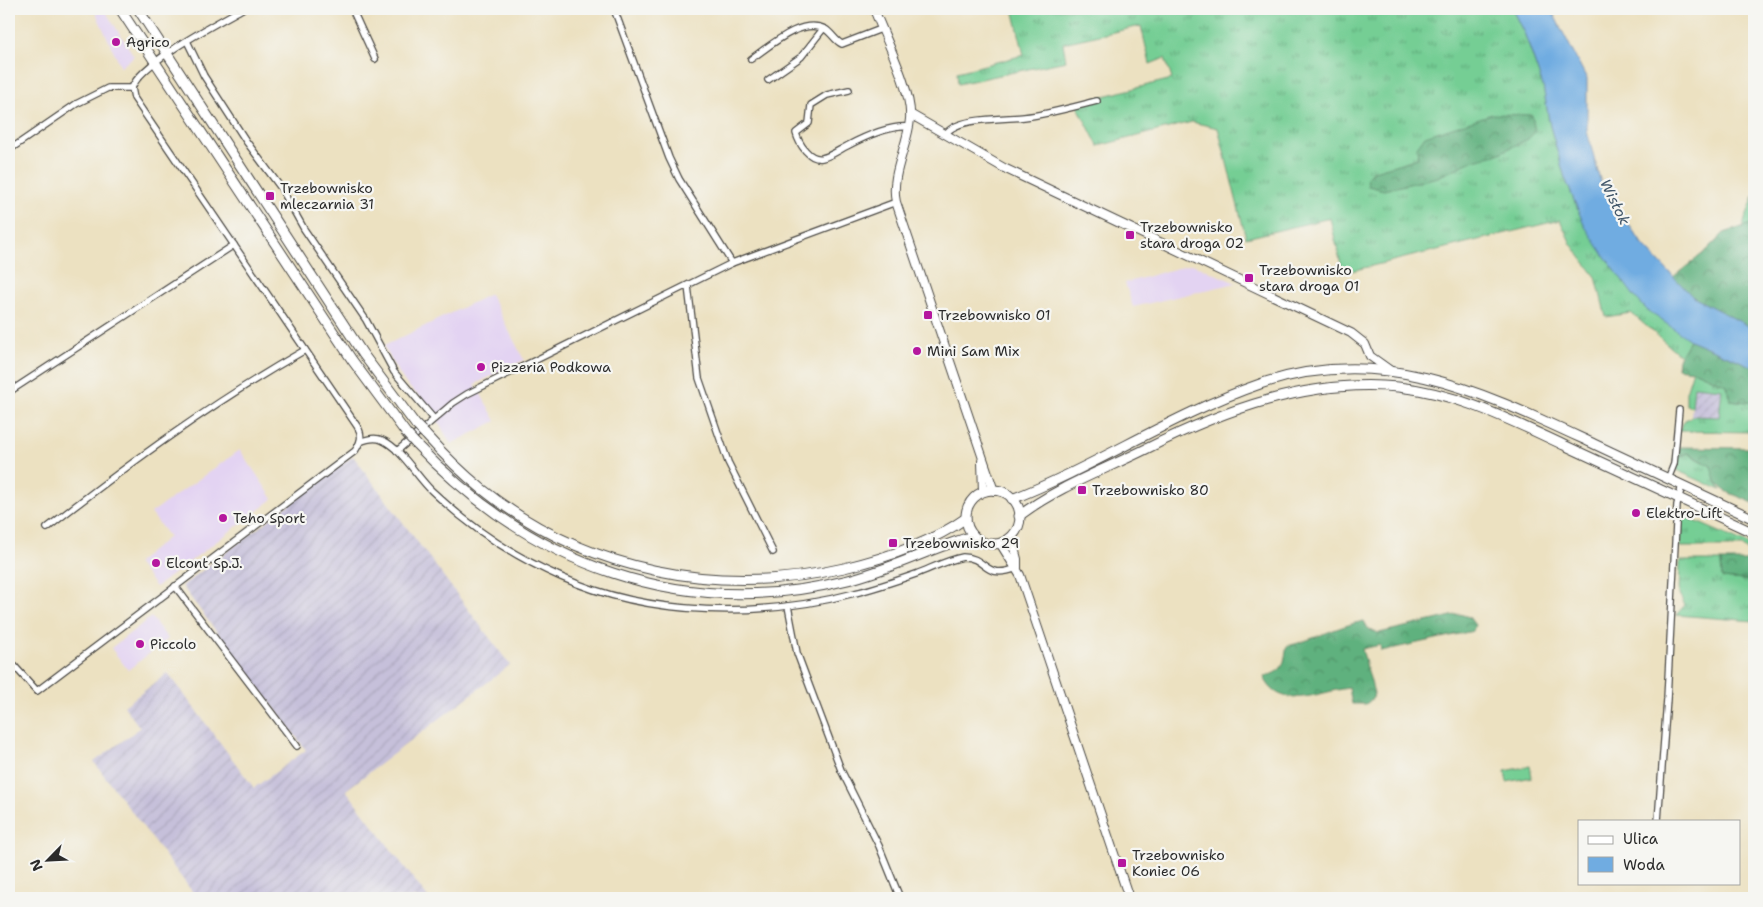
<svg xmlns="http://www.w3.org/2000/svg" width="1763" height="907" font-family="'Shantell Sans',sans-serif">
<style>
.built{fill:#e3d3f2}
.industrial{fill:url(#industrial-furrows)}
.grass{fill:url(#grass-tufts);stroke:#507c60}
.forest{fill:url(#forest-crowns);stroke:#456e54}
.garden{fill:#74ce94;stroke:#507c60}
.water{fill:#70ace1;stroke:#4e6c86}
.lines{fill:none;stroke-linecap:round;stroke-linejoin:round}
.minor-casing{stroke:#484642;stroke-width:8}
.tertiary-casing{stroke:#484642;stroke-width:10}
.secondary-casing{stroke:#484642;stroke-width:11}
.minor{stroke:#fff;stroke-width:5.5}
.tertiary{stroke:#fff;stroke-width:8}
.secondary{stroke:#fff;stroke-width:9}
.secondary-bridge-casing{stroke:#484642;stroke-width:11;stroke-linecap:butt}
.secondary-bridge{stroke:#fff;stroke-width:9}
.poi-dot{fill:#b5179e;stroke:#f6f6f2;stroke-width:2}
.labels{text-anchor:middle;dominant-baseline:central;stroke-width:4.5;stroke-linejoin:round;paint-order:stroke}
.poi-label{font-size:14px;fill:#2b2b2b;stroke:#f6f6f2;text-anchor:start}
.water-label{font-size:15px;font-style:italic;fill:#43586b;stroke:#f6f6f2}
</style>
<defs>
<pattern id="industrial-furrows" width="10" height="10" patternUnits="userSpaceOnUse" patternTransform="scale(1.25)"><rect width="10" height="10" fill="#c6c0da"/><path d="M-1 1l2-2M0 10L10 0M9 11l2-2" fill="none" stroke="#aaa5bb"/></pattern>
<pattern id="grass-tufts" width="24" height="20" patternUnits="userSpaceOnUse" patternTransform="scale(1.25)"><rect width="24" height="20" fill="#74ce94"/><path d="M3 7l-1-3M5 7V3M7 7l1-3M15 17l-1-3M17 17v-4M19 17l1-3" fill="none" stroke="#5fa779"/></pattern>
<pattern id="forest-crowns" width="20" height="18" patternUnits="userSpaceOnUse" patternTransform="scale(1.25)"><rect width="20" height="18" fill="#5fb17e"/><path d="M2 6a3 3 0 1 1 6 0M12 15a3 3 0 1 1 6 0" fill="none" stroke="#4f9067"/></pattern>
</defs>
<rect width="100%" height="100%" fill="#f6f6f2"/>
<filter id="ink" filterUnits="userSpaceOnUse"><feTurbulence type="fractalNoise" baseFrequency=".02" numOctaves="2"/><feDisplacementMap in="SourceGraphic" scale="10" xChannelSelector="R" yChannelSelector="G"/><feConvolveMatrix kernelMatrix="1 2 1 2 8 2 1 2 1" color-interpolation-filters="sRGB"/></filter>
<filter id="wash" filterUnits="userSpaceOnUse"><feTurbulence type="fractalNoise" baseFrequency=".0096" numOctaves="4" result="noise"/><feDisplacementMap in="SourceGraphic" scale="20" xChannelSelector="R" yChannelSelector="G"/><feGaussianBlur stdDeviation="1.12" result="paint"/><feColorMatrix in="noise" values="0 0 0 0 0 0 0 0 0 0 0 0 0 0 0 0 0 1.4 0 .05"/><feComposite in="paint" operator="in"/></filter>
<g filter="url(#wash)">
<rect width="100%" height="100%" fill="#ece1c1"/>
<!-- built -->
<g class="built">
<polygon points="94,9 104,9 134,56 121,67"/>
<polygon points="1192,264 1236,283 1133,307 1125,283"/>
<polygon points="490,294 524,360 475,384 496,421 451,444 429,406 407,385 396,369 384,346"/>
<polygon points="240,450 273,499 156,587 137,563 169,537 151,513"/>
<polygon points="151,617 168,639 128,670 111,648"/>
</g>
<!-- industrial -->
<g class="industrial">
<polygon points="1694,385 1722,389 1719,417 1691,416"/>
<polygon points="353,456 510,665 346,790 428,898 197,898 94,762 140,728 124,706 168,673 254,788 306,750 182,586"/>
</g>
<!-- grass -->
<g class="grass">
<polygon points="1013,9 1512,9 1525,35 1543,86 1550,126 1565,178 1584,225 1690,340 1680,355 1631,313 1606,317 1596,277 1571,244 1560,220 1343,273 1330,218 1246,238 1218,128 1192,122 1098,146 1076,103 1172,79 1165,58 1150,64 1141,26 1063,43 1066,61 958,84 957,72 1024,55"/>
<polygon points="1754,196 1754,223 1742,227"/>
<polygon points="1693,370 1727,385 1730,400 1754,403 1754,432 1678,431 1685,420 1690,418 1691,416 1719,417 1722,389 1694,386 1692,407 1686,405 1686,392"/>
<polygon points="1687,453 1711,466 1717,484 1721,490 1676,470 1677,458"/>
<polygon points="1681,515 1754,547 1754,554 1742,547 1680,547"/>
<polygon points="1680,561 1721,561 1722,578 1754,581 1754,621 1676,615 1685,605 1679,594"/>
</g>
<!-- forest -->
<g class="forest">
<polygon points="1492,114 1532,115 1535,132 1528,139 1496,155 1474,160 1438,177 1384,190 1368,186 1367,178 1371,172 1418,158 1417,147 1425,136"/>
<polygon points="1754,223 1754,329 1693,297 1673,277 1706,251 1724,233"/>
<polygon points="1690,340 1754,367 1754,403 1730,400 1727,385 1693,370 1677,368 1678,359"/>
<path d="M1678,447L1754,448L1753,503C1730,491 1717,495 1711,466L1688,453L1677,458Z"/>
<polygon points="1721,561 1754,561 1754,581 1722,578"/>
<path d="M1460,614L1469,617L1475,625L1473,631L1381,651L1380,645L1362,649L1374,693L1373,698L1366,704H1352L1349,688C1320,691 1280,713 1264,677C1285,670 1283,666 1287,646C1314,640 1337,626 1364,621L1369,630L1379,633Z"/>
</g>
<!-- garden -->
<polygon class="garden" points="1530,766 1532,777 1507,782 1505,771"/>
<!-- water -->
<polygon class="water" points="1512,9 1551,9 1587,79 1587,131 1602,187 1644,246 1693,297 1754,329 1754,367 1690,340 1648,311 1634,296 1603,254 1584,225 1565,178 1550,126 1543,86 1525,35"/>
</g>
<g filter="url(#ink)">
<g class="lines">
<!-- minor casing -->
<g class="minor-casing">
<g id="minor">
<polyline points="352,9 375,59"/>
<polyline points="614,9 669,158 679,179 732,263"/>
<polyline points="187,41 204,76 246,141 281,188 304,229 366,320 394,372 434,419"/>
<path d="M751,59C770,46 801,17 825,29C832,33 835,41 842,44L881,29"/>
<polyline points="768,80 801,57 823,29"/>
<path d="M849,90L827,95L811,105L809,123L796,133C799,144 809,160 822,158C831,156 839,150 847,146C864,137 889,125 909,127"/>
<path d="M946,134C956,117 1006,119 1024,117C1048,114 1073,107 1097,101"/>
<polyline points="9,150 76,104 108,88 132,88"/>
<polyline points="688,286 699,378 728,462 773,552"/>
<polyline points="9,392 234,245"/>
<path d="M360,442C367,439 375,437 382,440C401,448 417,477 432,491C471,528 512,556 561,577C650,617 761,618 855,593C876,588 896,581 916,574C932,568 947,560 963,557C988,557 983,581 1017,568"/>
<polyline points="397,451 453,403 467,394 732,263 896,202"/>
<polyline points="1668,479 1674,464 1679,410"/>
<path d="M47,528C130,463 213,402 305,350"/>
<polyline points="175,586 297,746"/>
<polyline points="788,606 797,653 841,770 879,846 900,898"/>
<path d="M9,660L37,691L355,451C361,442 363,435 357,426L134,98L132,88C140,63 217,23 242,9"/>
<polyline points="1658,821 1667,699 1677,505 1682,485"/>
</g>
</g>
<!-- tertiary casing -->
<g class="tertiary-casing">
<g id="tertiary">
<path d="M874,9C884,36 913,92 910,119C908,146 890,175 896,202L994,491"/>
<polyline points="910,114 1004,168 1351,333 1365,344 1370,356 1391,371"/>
<polyline points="982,461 983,492"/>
<polyline points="1011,537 1017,559 1017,568"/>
<polyline points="1000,543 1020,575 1129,898"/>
</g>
</g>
<!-- secondary casing -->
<g class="secondary-casing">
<g id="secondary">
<polyline points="120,9 352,360 406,433"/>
<polyline points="138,9 363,354 416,425"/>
<path d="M425,434C443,454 462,473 482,489C584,571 718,597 844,568C886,558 931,543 966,518"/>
<path d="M415,443C531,565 682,622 848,580C892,569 931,548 973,536"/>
<circle cx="993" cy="517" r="27"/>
<path d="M1012,499C1097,466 1173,414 1260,384C1383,342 1484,393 1594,444C1647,469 1701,494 1754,519"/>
<path d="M1019,516C1057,487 1104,470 1146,449C1223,410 1310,378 1398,387C1458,393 1512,421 1566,446C1629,475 1691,504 1754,533"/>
</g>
</g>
<!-- minor -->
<use href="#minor" class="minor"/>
<!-- tertiary -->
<use href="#tertiary" class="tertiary"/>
<!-- secondary -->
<use href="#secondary" class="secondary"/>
<!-- secondary-bridge casing -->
<g class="secondary-bridge-casing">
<g id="secondary-bridge">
<polyline points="416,425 425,434"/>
<polyline points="406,433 415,443"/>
</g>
</g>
<!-- secondary-bridge -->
<use href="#secondary-bridge" class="secondary-bridge"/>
</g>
</g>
<!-- markers -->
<g class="poi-dot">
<circle cx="116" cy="42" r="5"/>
<rect x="265" y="191" width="10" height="10" rx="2.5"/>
<rect x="1125" y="230" width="10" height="10" rx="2.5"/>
<rect x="1244" y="273" width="10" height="10" rx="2.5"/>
<rect x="923" y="310" width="10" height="10" rx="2.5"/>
<circle cx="917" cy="351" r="5"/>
<circle cx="481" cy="367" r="5"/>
<rect x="1077" y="485" width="10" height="10" rx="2.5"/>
<circle cx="1636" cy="513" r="5"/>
<circle cx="223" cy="518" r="5"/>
<rect x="888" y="538" width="10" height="10" rx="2.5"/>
<circle cx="156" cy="563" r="5"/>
<circle cx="140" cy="644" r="5"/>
<rect x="1117" y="858" width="10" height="10" rx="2.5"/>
</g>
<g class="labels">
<!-- poi labels -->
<g class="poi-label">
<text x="126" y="42">Agrico</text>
<text x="280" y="188">Trzebownisko<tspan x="280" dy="16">mleczarnia 31</tspan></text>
<text x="1140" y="227">Trzebownisko<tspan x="1140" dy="16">stara droga 02</tspan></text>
<text x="1259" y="270">Trzebownisko<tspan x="1259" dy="16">stara droga 01</tspan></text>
<text x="938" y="315">Trzebownisko 01</text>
<text x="927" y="351">Mini Sam Mix</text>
<text x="491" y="367">Pizzeria Podkowa</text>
<text x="1092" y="490">Trzebownisko 80</text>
<text x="1646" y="513">Elektro-Lift</text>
<text x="233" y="518">Teho Sport</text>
<text x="903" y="543">Trzebownisko 29</text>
<text x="166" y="563">Elcont Sp.J.</text>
<text x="150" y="644">Piccolo</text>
<text x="1132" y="855">Trzebownisko<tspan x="1132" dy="16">Koniec 06</tspan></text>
</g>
<!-- water labels -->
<g class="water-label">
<text transform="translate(1615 202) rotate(64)">Wisłok</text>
</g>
</g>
<!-- margin -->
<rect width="1763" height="907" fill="none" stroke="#f6f6f2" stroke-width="30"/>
<!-- legend -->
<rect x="1578" y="820" width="162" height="65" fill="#f6f6f2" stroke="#a5a5a2"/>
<rect x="1588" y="836" width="25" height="8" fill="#ffffff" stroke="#a5a5a2"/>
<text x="1623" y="844" font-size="15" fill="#2b2b2b">Ulica</text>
<rect x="1588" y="857" width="25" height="15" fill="#70ace1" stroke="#a5a5a2"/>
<text x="1623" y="870" font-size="15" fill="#2b2b2b">Woda</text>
<!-- north arrow -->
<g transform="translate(48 860) rotate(246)" stroke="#f6f6f2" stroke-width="4" paint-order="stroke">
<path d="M0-4L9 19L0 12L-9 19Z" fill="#2b2b2b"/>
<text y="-8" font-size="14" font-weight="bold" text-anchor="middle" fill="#2b2b2b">N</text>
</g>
</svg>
